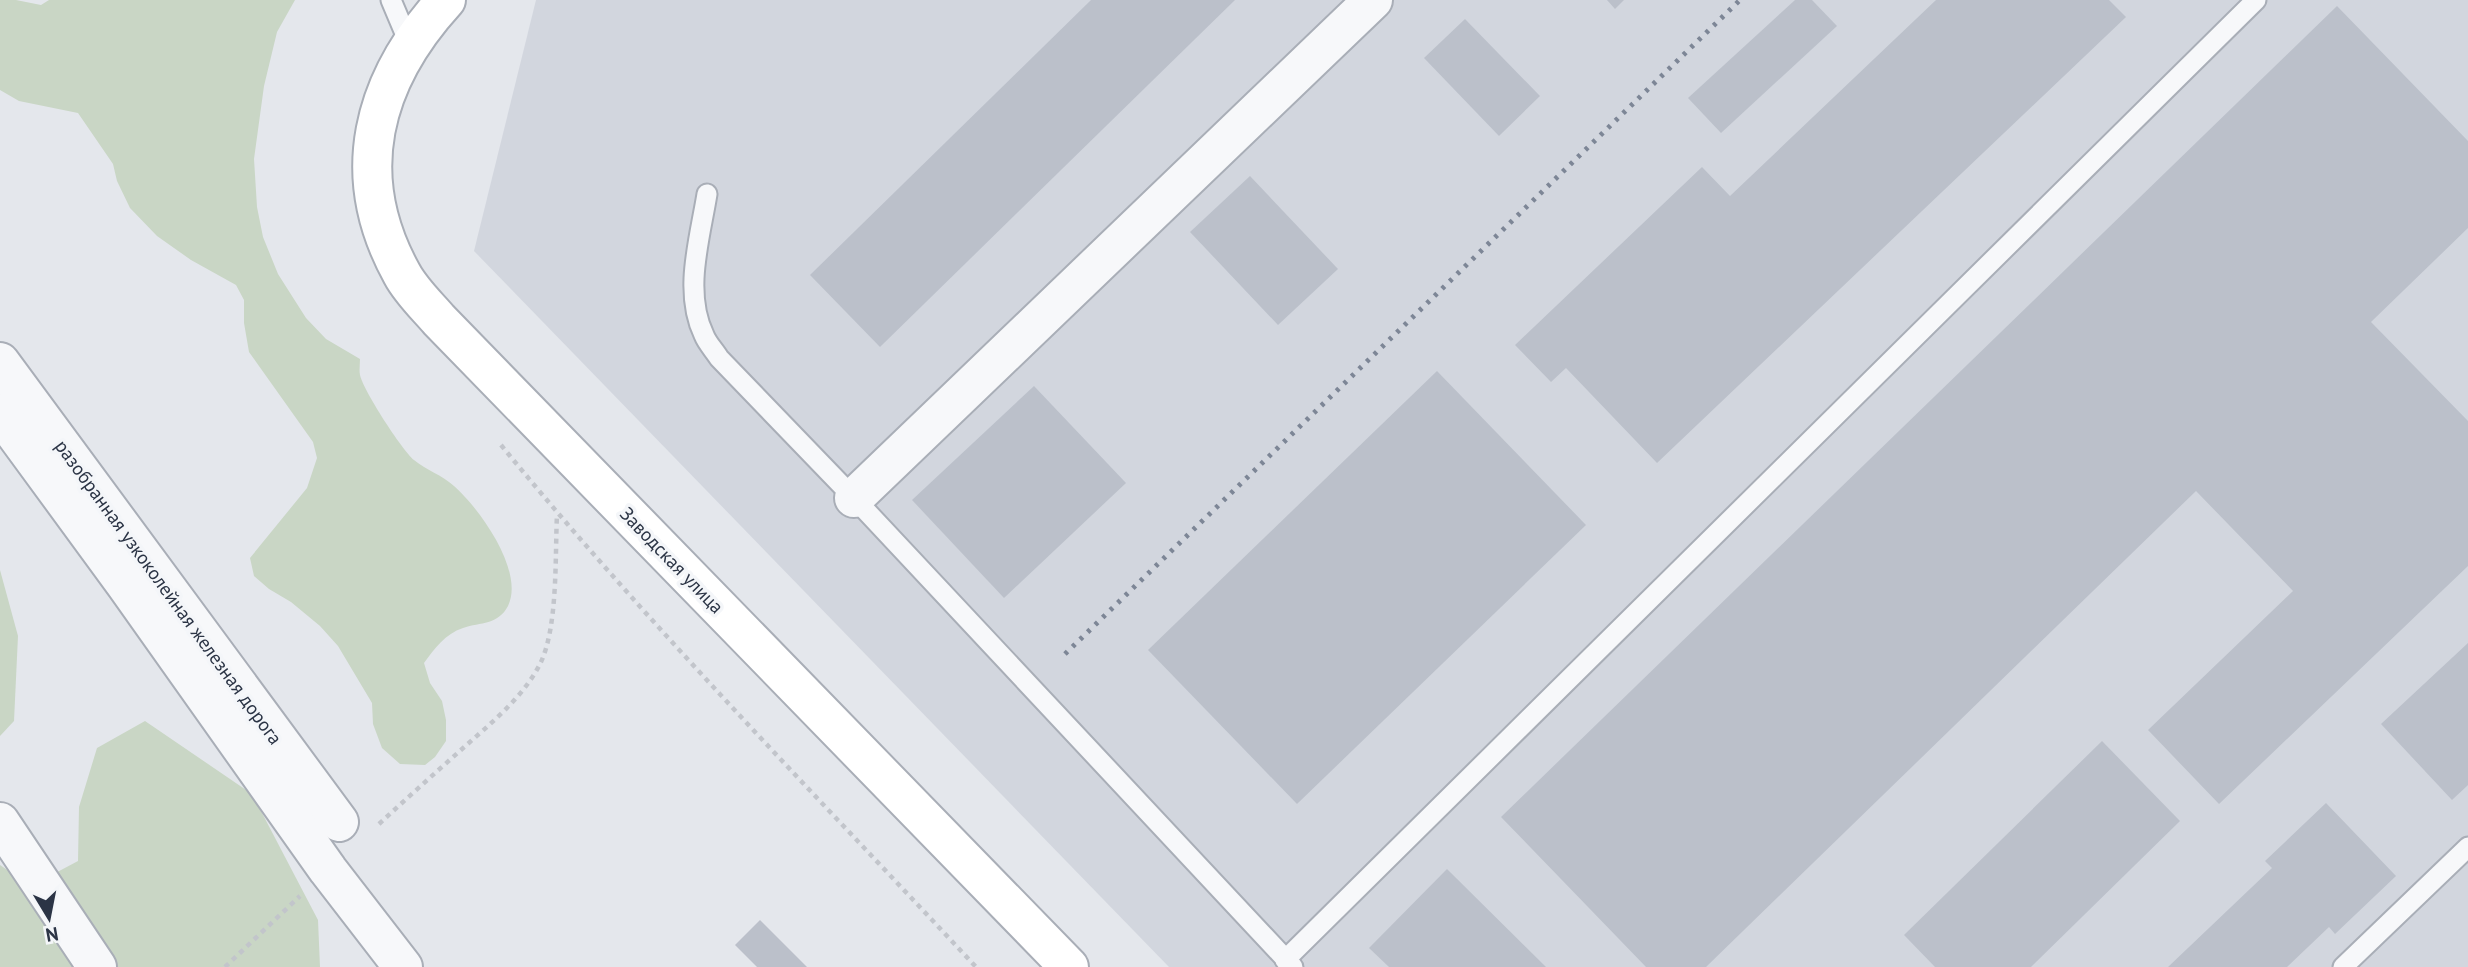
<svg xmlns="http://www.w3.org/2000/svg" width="2468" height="967" font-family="'PT Sans',sans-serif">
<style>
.built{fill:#d2d6de}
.green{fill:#c9d6c5}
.building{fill:#bbc0ca}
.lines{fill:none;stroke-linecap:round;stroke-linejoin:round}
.lane-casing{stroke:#a9aeb7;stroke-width:23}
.street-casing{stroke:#a9aeb7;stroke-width:42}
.secondary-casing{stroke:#a9aeb7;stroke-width:42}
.path{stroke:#c2c5cb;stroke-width:4.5;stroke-dasharray:5 5;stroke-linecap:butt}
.lane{stroke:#f7f8fa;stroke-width:19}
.street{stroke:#f7f8fa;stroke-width:38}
.secondary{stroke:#fff;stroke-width:38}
.rail{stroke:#7d8696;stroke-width:5;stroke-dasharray:3.5 7;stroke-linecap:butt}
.labels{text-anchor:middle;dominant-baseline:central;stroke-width:7;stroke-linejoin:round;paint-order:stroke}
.street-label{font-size:19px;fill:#2b3445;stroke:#f4f6f9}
</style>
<rect width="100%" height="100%" fill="#e4e7ec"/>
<!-- built -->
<polygon class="built" points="536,0 2468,0 2468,967 1169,967 474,251"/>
<!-- green -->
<g class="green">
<path d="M0,0H16L41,5L49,0H295L277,32L264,86L254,159L257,207L263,237L278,274L306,318L326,339L360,359C360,364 359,370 360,375C363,390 402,450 414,460C426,470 442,475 454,486C479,508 525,571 508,606C498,625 481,622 463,628C445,634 435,648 424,663L430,683L442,701L446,720V741L435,757L425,765L400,764L382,748L373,724L372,703L338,646L320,626L291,602L269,589L254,576L250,558L307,488L317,458L313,442L249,352L244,323V300L236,285L191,260L157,236L130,208L117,181L113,164L78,113L19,101L0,90Z"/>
<polygon points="0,570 18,636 14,721 0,736"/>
<polygon points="145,721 252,794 318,920 320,967 0,967 0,865 31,886 78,861 79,807 97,748"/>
</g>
<!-- building -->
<g class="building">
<polygon points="1091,0 1235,0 880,347 810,275"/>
<polygon points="1607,0 1624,0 1615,9"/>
<polygon points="1795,0 1812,0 1837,26 1721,133 1688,98"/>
<polygon points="1936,0 2109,0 2126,17 1657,463 1566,368 1551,382 1515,345 1702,167 1730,196"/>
<polygon points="2337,6 2468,141 2468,228 2371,322 2468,421 2468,566 2219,804 2148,730 2293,591 2196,491 1706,967 1646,967 1501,817"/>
<polygon points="1465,19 1540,96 1499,136 1424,58"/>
<polygon points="1250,176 1338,269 1278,325 1190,232"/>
<polygon points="1437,371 1586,525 1297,804 1148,650"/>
<polygon points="1034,386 1126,483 1004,598 912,500"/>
<polygon points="2468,643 2468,785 2452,800 2381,724"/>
<polygon points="2102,741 2180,821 2031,967 1935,967 1904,935"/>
<polygon points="2326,803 2396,876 2335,934 2329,927 2287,967 2168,967 2272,868 2265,861"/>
<polygon points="1447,869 1546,967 1389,967 1369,948"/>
<polygon points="760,920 807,967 757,967 735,945"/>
</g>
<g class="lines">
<!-- lane casing -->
<g class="lane-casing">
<g id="lane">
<polyline points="391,0 410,45"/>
<path d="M707,194C700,238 683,292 704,335C707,343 714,350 719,358L854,498L1293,967"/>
<polyline points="1285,960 2256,0"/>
<polyline points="2343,967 2468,847"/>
</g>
</g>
<!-- street casing -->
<g class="street-casing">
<g id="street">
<polyline points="0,362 339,822"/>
<polyline points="0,413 126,585 328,870 403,967"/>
<polyline points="854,498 1373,0"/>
<polyline points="0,822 97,967"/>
</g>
</g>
<!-- secondary casing -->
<g class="secondary-casing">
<path id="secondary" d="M446,0C372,81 347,175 402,274C411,291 427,306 439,320L1069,967"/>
</g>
<!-- path -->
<g class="path">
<path d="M501,445C650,627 816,795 976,967"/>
<path d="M379,824C406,799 434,774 462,749C490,724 524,697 541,662C558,625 555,556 557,514"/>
<polyline points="225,967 300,896"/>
</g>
<!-- lane -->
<use href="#lane" class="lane"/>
<!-- street -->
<use href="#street" class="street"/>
<!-- secondary -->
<use href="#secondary" class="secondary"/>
<!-- rail -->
<polyline class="rail" points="1065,654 1740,0"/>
</g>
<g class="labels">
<!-- street labels -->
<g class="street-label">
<text transform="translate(672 560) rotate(46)">Заводская улица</text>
<text transform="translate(169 592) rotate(54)">разобранная узкоколейная железная дорога</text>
</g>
</g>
<!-- north arrow -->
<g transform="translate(49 918) rotate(170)" stroke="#f4f6f9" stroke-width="5" paint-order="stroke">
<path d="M0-5L12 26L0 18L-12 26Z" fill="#2b3445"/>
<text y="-10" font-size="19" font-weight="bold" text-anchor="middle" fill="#2b3445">N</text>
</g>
</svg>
